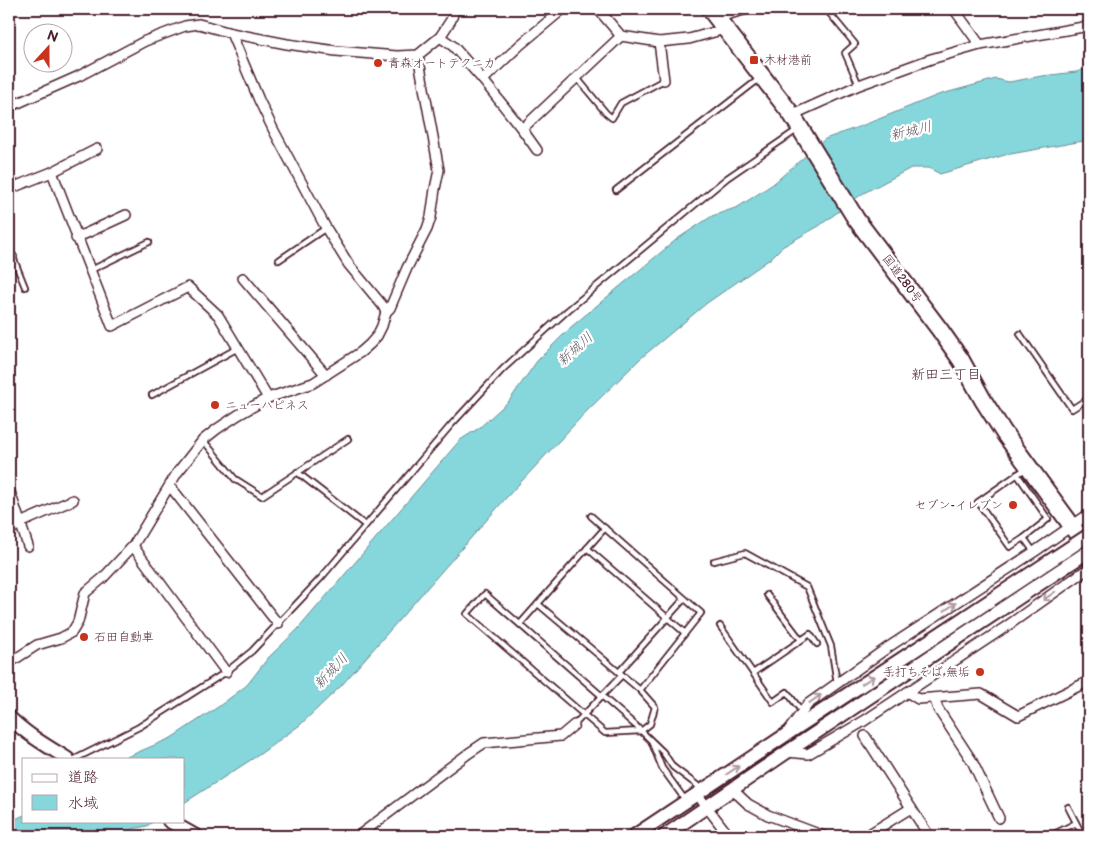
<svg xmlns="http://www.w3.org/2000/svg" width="1098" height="845" font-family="'Balsamiq Sans','Klee One',sans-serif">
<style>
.water{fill:#85d7dc;stroke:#6d8d95}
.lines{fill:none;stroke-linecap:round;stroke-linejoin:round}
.lane-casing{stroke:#4a1f2b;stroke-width:8}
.street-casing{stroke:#4a1f2b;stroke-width:12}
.secondary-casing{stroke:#4a1f2b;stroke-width:16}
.highway-casing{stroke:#4a1f2b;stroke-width:20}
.lane{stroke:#fff;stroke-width:4.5}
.street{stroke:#fff;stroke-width:9}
.secondary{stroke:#fff;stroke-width:12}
.highway{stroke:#fff;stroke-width:16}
.secondary-bridge-casing{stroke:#4a1f2b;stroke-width:16;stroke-linecap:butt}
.secondary-bridge{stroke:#fff;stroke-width:12}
.oneway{stroke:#ae9aa0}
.poi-dot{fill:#c8321e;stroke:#fff;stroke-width:2}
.labels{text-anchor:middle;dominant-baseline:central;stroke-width:4.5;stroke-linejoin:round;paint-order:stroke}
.poi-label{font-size:12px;fill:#4a1f2b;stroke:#fff;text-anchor:start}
.street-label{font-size:12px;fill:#4a1f2b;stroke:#fff}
.water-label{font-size:14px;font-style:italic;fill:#5c5660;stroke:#fff}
.neighbourhood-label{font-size:14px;fill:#4a1f2b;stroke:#fff}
</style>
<rect width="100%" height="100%" fill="#fff"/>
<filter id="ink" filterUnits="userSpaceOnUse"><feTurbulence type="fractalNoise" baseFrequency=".02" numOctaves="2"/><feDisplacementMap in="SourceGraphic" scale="10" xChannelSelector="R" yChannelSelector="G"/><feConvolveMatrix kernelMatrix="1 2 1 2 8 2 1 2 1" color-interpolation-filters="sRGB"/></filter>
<g filter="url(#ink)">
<!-- water -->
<g class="water">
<polygon points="1089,68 1089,140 1005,155 940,174 929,168 911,168 862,194 819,226 782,247 770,259 707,303 641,358 585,413 506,498 341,686 300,725 260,754 184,803 184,759 122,759 171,738 218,707 247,685 268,658 298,629 460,440 479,428 509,401 537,361 571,327 677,239 712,216 738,207 773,184 825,139 869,123 938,95 996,79 1009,82 1042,76 1076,72"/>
<polygon points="24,815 24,821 154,821 147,826 132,829 119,836 9,836 9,822"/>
</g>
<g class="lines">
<!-- lane casing -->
<g class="lane-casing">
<g id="lane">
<polyline points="826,9 855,44 845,53 859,85"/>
<polyline points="723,18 755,9"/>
<polyline points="577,78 606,113 612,118 621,103 664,80"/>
<polyline points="616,190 759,79"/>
<polyline points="9,247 25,287"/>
<polyline points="279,260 326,228"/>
<polyline points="91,270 149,242"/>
<polyline points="1020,334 1072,409 1089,398"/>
<polyline points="152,395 238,348"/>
<polyline points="203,440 235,479 262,496 348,439"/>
<polyline points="1025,469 978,502 1010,547 1024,538 1034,552"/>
<polyline points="297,472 365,525"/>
<polyline points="1017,474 1048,519 1024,538"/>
<polyline points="591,516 701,613 640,690"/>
<polyline points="587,548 685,633"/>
<polyline points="714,561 745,553 807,587 831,646 837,683"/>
<polyline points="767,595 801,640"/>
<polyline points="538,604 640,690 655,707 650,724 641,731 605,733 467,614 485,594 635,725 663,752 673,767 702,789"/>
<polyline points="520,624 605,528"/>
<polyline points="720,626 753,673"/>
<polyline points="619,672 684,599"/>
<polyline points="802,712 787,692 773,702 753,673 810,634 817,644"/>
<polyline points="574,725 622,675"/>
<polyline points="652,743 662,768 686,801"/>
<polyline points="75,759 139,727 226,672 252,651 321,578 451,425 503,369 568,310 727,178 797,130"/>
<polyline points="1068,807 1083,836"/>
<polyline points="1050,836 1076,823"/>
</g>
</g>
<!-- street casing -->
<g class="street-casing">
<g id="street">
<polyline points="598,9 621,36 659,42 689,39 725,29"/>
<polyline points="954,9 980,45"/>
<polyline points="231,33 259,100 274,131 326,228 349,265 383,306 386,312"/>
<polyline points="440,37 453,46 483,80 520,45 563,9"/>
<polyline points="659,42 664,80"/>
<polyline points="483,80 522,129 537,150"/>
<polyline points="9,107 79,76 145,41 185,26 199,24 231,33 287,44 336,51 397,56 418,55 440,37 451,20 455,9"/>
<polyline points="792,115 859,85 931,59 980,45 1089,26"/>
<polyline points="522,129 621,36"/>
<polyline points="52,172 112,326 188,287 218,315 268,398"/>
<polyline points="9,189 52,172 97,149"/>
<polyline points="76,238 126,215"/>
<polyline points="9,258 12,257"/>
<polyline points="243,278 326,375"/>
<polyline points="170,486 278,624"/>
<polyline points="9,489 28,546"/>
<polyline points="9,531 20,523 73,500"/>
<polyline points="133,546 226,672"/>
<polyline points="9,663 37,645 61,638 72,632 78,622 85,593 103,578 133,546 177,473 203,440 217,429 238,415 268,398 313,383 361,352 370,344 377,336 382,326 386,312 390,308 407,268 427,229 431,217 435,189 439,170 418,55"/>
<polyline points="907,692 918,699 981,694 1018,716 1089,681"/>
<polyline points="934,698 938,709 972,761 999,818"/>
<polyline points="789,730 808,704 890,646 1034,552 1089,514"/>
<polyline points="865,736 929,836"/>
<polyline points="787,752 808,754 864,721 1007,626 1089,568"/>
<polyline points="733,790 748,804 768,815 824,836"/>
<polyline points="697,794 729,836"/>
<polyline points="362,836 362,833 469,753 484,743 561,736 574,725"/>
<polyline points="866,836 911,808"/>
</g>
</g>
<!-- secondary casing -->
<g class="secondary-casing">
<g id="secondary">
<path d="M9,717C26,734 47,746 68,759"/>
<polyline points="169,821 196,836"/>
<polyline points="634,836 784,736 944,631"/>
<polyline points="664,836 787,752 952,642"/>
</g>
</g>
<!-- highway casing -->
<g class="highway-casing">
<polyline id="highway" points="710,9 792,115 856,219 940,330 961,360 983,400 1004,433 1072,526 1089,552"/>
</g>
<!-- lane -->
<use href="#lane" class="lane"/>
<!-- street -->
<use href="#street" class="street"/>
<!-- secondary -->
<use href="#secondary" class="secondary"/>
<!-- highway -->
<use href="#highway" class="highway"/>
<!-- secondary-bridge casing -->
<g class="secondary-bridge-casing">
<g id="secondary-bridge">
<polyline points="944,631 1089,535"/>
<polyline points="952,642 1089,551"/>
</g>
</g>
<!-- secondary-bridge -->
<use href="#secondary-bridge" class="secondary-bridge"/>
</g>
<!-- one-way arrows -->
<defs><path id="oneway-shaft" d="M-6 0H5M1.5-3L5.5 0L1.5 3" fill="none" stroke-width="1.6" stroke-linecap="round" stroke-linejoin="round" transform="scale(1.25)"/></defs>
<g class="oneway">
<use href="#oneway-shaft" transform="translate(1049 596) rotate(145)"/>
<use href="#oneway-shaft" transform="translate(950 607) rotate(-33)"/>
<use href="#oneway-shaft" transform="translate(868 680) rotate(-33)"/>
<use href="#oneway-shaft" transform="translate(815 699) rotate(-35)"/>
<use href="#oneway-shaft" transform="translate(733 770) rotate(-34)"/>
</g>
</g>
<!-- markers -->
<g class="poi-dot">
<rect x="749" y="55" width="10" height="10" rx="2.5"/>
<circle cx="378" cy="63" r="5"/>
<circle cx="215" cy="405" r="5"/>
<circle cx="1013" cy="505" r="5"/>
<circle cx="84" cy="637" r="5"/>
<circle cx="980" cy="672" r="5"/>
</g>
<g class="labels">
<!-- poi labels -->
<g class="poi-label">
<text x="764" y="60">木材港前</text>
<text x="388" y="63">青森オートテクニカ</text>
<text x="225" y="405">ニューハピネス</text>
<text x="1003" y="505" text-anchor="end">セブン-イレブン</text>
<text x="94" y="637">石田自動車</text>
<text x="970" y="672" text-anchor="end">手打ちそば 無垢</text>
</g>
<!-- street labels -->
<g class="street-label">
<text transform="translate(902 279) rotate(53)">国道280号</text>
</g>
<!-- water labels -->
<g class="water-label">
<text transform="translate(911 131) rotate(-13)">新城川</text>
<text transform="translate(575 349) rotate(-42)">新城川</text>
<text transform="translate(331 671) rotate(-47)">新城川</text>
</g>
<!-- neighbourhood labels -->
<g class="neighbourhood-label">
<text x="946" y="374">新田三丁目</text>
</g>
</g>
<!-- margin -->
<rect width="1098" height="845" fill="none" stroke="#fff" stroke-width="30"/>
<rect x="15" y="15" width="1068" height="815" fill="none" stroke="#4a1f2b" stroke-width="2" filter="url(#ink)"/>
<!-- legend -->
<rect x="22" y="758" width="162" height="65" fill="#ffffff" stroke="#b7a5aa"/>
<rect x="32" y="774" width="25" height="8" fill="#ffffff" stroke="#b7a5aa"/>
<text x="68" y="782" font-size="15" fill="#4a1f2b">道路</text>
<rect x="32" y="795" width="25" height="15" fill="#85d7dc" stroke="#b7a5aa"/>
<text x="68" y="808" font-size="15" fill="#4a1f2b">水域</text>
<!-- north arrow -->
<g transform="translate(48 48) rotate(21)"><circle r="24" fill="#ffffff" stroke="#b7a5aa"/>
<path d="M0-4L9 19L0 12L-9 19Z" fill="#c8321e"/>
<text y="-8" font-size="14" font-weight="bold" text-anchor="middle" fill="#4a1f2b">N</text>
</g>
</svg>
